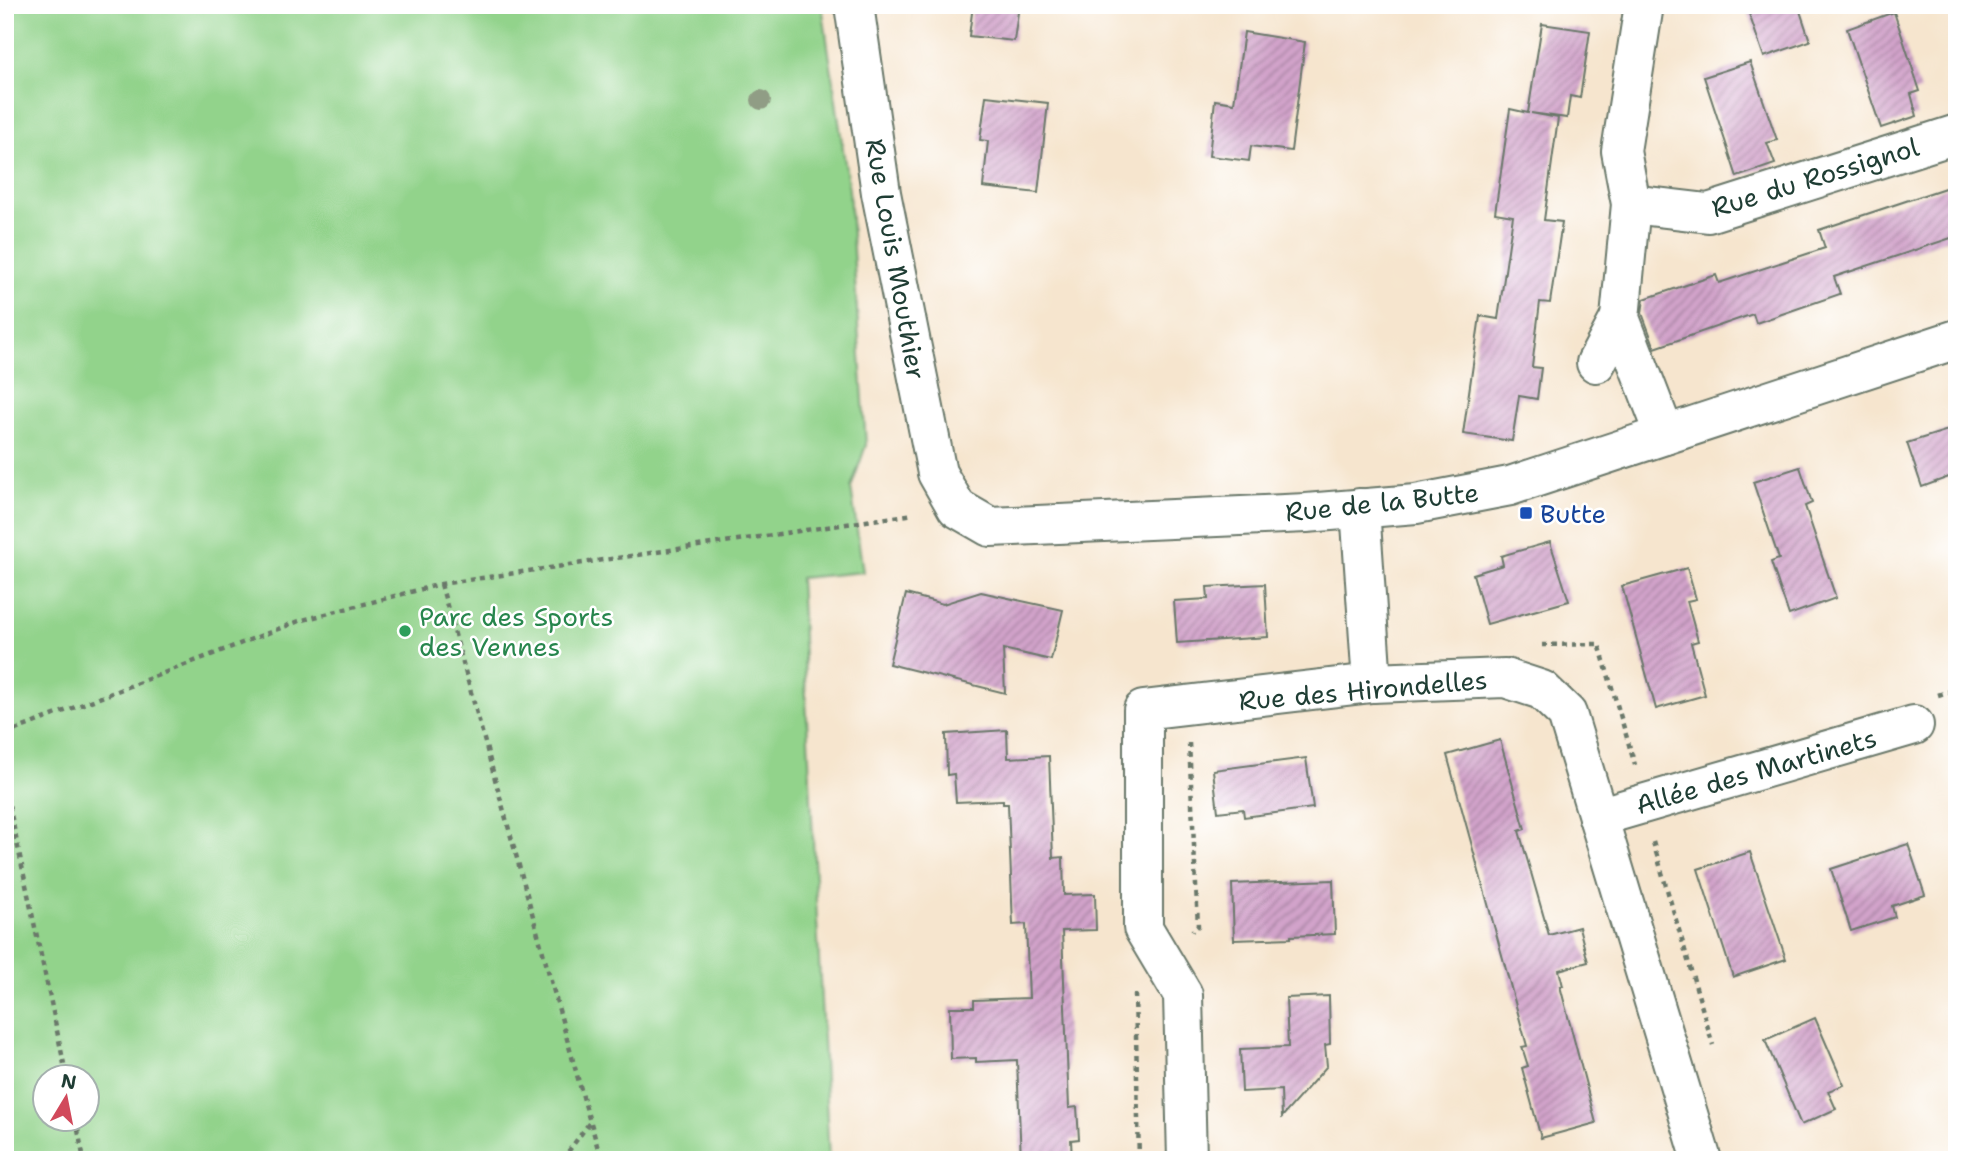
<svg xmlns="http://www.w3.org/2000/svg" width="1962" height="1165" font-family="'Shantell Sans',sans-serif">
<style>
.grass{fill:#92d38b;stroke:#588860;stroke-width:2;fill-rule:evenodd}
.building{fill:url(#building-hatch)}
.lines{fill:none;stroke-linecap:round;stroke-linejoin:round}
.minor-casing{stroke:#6a786a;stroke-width:42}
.path{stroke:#6a786a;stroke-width:4.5;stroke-dasharray:5 5;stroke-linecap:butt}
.minor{stroke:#fff;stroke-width:38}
.tree{fill:#909d85}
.transit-dot{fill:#1a4fb4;stroke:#fff;stroke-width:2.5}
.leisure-dot{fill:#2e9e5b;stroke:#fff;stroke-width:2.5}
.labels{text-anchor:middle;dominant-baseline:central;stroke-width:5;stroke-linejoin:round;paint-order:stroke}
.street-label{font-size:26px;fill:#1f3d34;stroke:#fff}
.transit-label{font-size:26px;fill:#164399;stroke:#fff;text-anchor:start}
.leisure-label{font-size:26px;fill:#27864d;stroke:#fff;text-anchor:start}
</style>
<defs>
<pattern id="building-hatch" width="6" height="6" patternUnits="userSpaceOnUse" patternTransform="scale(1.75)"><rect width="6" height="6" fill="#d2a3ca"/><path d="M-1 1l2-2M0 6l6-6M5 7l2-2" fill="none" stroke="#aa86a5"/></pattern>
</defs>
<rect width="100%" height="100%" fill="#fff"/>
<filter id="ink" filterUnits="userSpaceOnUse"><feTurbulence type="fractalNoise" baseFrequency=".0143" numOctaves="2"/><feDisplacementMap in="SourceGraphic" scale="14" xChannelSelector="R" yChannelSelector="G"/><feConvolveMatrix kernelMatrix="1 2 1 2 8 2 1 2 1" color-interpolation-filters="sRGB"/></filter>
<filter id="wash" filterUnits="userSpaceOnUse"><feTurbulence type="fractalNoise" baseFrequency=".00686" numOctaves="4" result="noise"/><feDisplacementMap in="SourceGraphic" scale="28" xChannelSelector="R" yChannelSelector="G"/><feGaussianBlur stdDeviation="1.57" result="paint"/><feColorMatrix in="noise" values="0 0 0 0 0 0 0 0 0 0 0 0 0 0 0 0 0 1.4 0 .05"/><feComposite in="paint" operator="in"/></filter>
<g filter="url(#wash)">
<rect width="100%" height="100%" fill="#f6e5ce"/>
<!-- grass -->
<path class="grass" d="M5,5H822L849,190L866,445L851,488L863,572L800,578L829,1160H5ZM46,1078H88V1120H46Z"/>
<g id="blocks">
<!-- building -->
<g class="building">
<polygon points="973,5 1019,5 1014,41 969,36"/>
<polygon points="1746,5 1798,5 1810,41 1764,57"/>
<polygon points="1894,12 1920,91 1911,94 1917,116 1881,128 1847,29"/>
<polygon points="1542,24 1590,31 1580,98 1570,96 1567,118 1531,113 1558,118 1544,220 1562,222 1550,303 1540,302 1532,367 1541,368 1537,399 1519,396 1512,441 1463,434 1480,316 1498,319 1513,216 1495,213 1510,109 1528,113"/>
<polygon points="1244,32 1305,42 1291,151 1251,146 1249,161 1209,156 1215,100 1234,103"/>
<polygon points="1750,62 1777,140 1767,143 1775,164 1737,177 1704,77"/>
<polygon points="986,96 1048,103 1038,193 983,187 988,141 980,140"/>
<polygon points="1957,184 1957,236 1834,277 1840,294 1756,323 1753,314 1655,348 1642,313 1644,299 1716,275 1719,283 1825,248 1819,230"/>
<polygon points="1948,430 1949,435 1957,432 1957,474 1922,487 1907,443"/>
<polygon points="1800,467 1812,503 1805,506 1836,598 1789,615 1771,562 1779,559 1753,482"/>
<polygon points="1550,542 1569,601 1487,624 1473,574 1503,565 1501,556"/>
<polygon points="1687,568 1696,599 1687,601 1698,641 1691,643 1705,695 1656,709 1622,586"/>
<polygon points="1265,584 1268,637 1177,643 1174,601 1208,599 1207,587"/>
<polygon points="981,592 1063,610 1051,660 1003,649 1005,693 889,664 906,594 943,604"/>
<polygon points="1007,730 1008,758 1049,756 1053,858 1063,857 1064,895 1095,894 1096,930 1062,931 1069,1108 1077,1107 1079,1139 1071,1140 1072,1160 1021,1160 1017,1060 976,1062 976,1058 951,1059 950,1007 974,1007 974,1000 1029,998 1026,924 1013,925 1008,804 1003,804 1003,800 956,802 954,774 947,775 946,734"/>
<polygon points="1500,740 1525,829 1519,831 1549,935 1579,927 1588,962 1559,970 1563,986 1560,986 1596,1123 1541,1138 1522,1068 1528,1066 1522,1047 1527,1046 1447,755"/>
<polygon points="1306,758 1313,808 1244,817 1243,809 1218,812 1213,770"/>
<polygon points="1908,844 1925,895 1892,906 1895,917 1851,931 1831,869"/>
<polygon points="1750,852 1786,959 1733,977 1698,869"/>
<polygon points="1333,880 1335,934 1291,936 1291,938 1234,940 1232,884"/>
<polygon points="1329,996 1330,1044 1325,1045 1327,1066 1282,1117 1281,1090 1242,1092 1240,1049 1288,1047 1286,998"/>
<polygon points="1815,1018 1844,1085 1828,1091 1836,1109 1801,1125 1765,1040"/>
</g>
</g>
</g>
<g filter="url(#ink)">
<use href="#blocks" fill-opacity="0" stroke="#6a786a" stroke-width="2"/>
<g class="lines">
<!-- minor casing -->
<g class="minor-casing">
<g id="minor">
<polyline points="854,5 881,193 937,473 957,508 990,527 1306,513 1416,504 1510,486 1957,339"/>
<polyline points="1644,5 1621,151 1631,204 1620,318 1665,435"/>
<polyline points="1631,204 1708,213 1957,134"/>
<polyline points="1596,363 1620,318"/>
<polyline points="1360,508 1372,683"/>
<polyline points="1598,817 1914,725"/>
<polyline points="1187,1160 1183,995 1143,928 1143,710 1372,683 1505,678 1542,690 1567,714 1702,1160"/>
</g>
</g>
<!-- path -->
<g class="path">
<polyline points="441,584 590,1122 562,1160"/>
<polyline points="1542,645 1599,644 1635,765"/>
<polyline points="1938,695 1957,689"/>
<polyline points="5,734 299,621 441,584 914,514"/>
<polyline points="1189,743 1198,926 1192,931"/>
<polyline points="5,786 67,1078"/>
<polyline points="1653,842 1713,1045"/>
<polyline points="1135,994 1139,1160"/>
<polyline points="76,1120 84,1160"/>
<polyline points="591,1123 601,1160"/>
</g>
<!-- minor -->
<use href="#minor" class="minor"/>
</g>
<!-- trees -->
<circle class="tree" cx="761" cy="100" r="10"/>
</g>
<!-- markers -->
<rect class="transit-dot" x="1519" y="506" width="14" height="14" rx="3.5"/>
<circle class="leisure-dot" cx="405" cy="631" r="7"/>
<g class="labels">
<!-- street labels -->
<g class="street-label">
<text transform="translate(1815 177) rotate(-17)">Rue du Rossignol</text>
<text transform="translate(896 259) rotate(80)">Rue Louis Mouthier</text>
<text transform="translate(1382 502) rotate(-6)">Rue de la Butte</text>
<text transform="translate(1363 690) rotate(-5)">Rue des Hirondelles</text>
<text transform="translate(1756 771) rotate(-16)">Allée des Martinets</text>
</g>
<!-- transit labels -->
<g class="transit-label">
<text x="1540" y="513">Butte</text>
</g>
<!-- leisure labels -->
<g class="leisure-label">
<text x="419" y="616">Parc des Sports<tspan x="419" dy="30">des Vennes</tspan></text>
</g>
</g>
<!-- margin -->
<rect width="1962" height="1165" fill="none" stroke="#fff" stroke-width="28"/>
<!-- north arrow -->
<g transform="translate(66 1098) rotate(10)"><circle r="33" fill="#ffffff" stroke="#a5b1ae" stroke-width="2"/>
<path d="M0-5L12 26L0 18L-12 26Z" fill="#d1495b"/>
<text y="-10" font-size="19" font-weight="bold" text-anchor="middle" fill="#1f3d34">N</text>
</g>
</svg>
